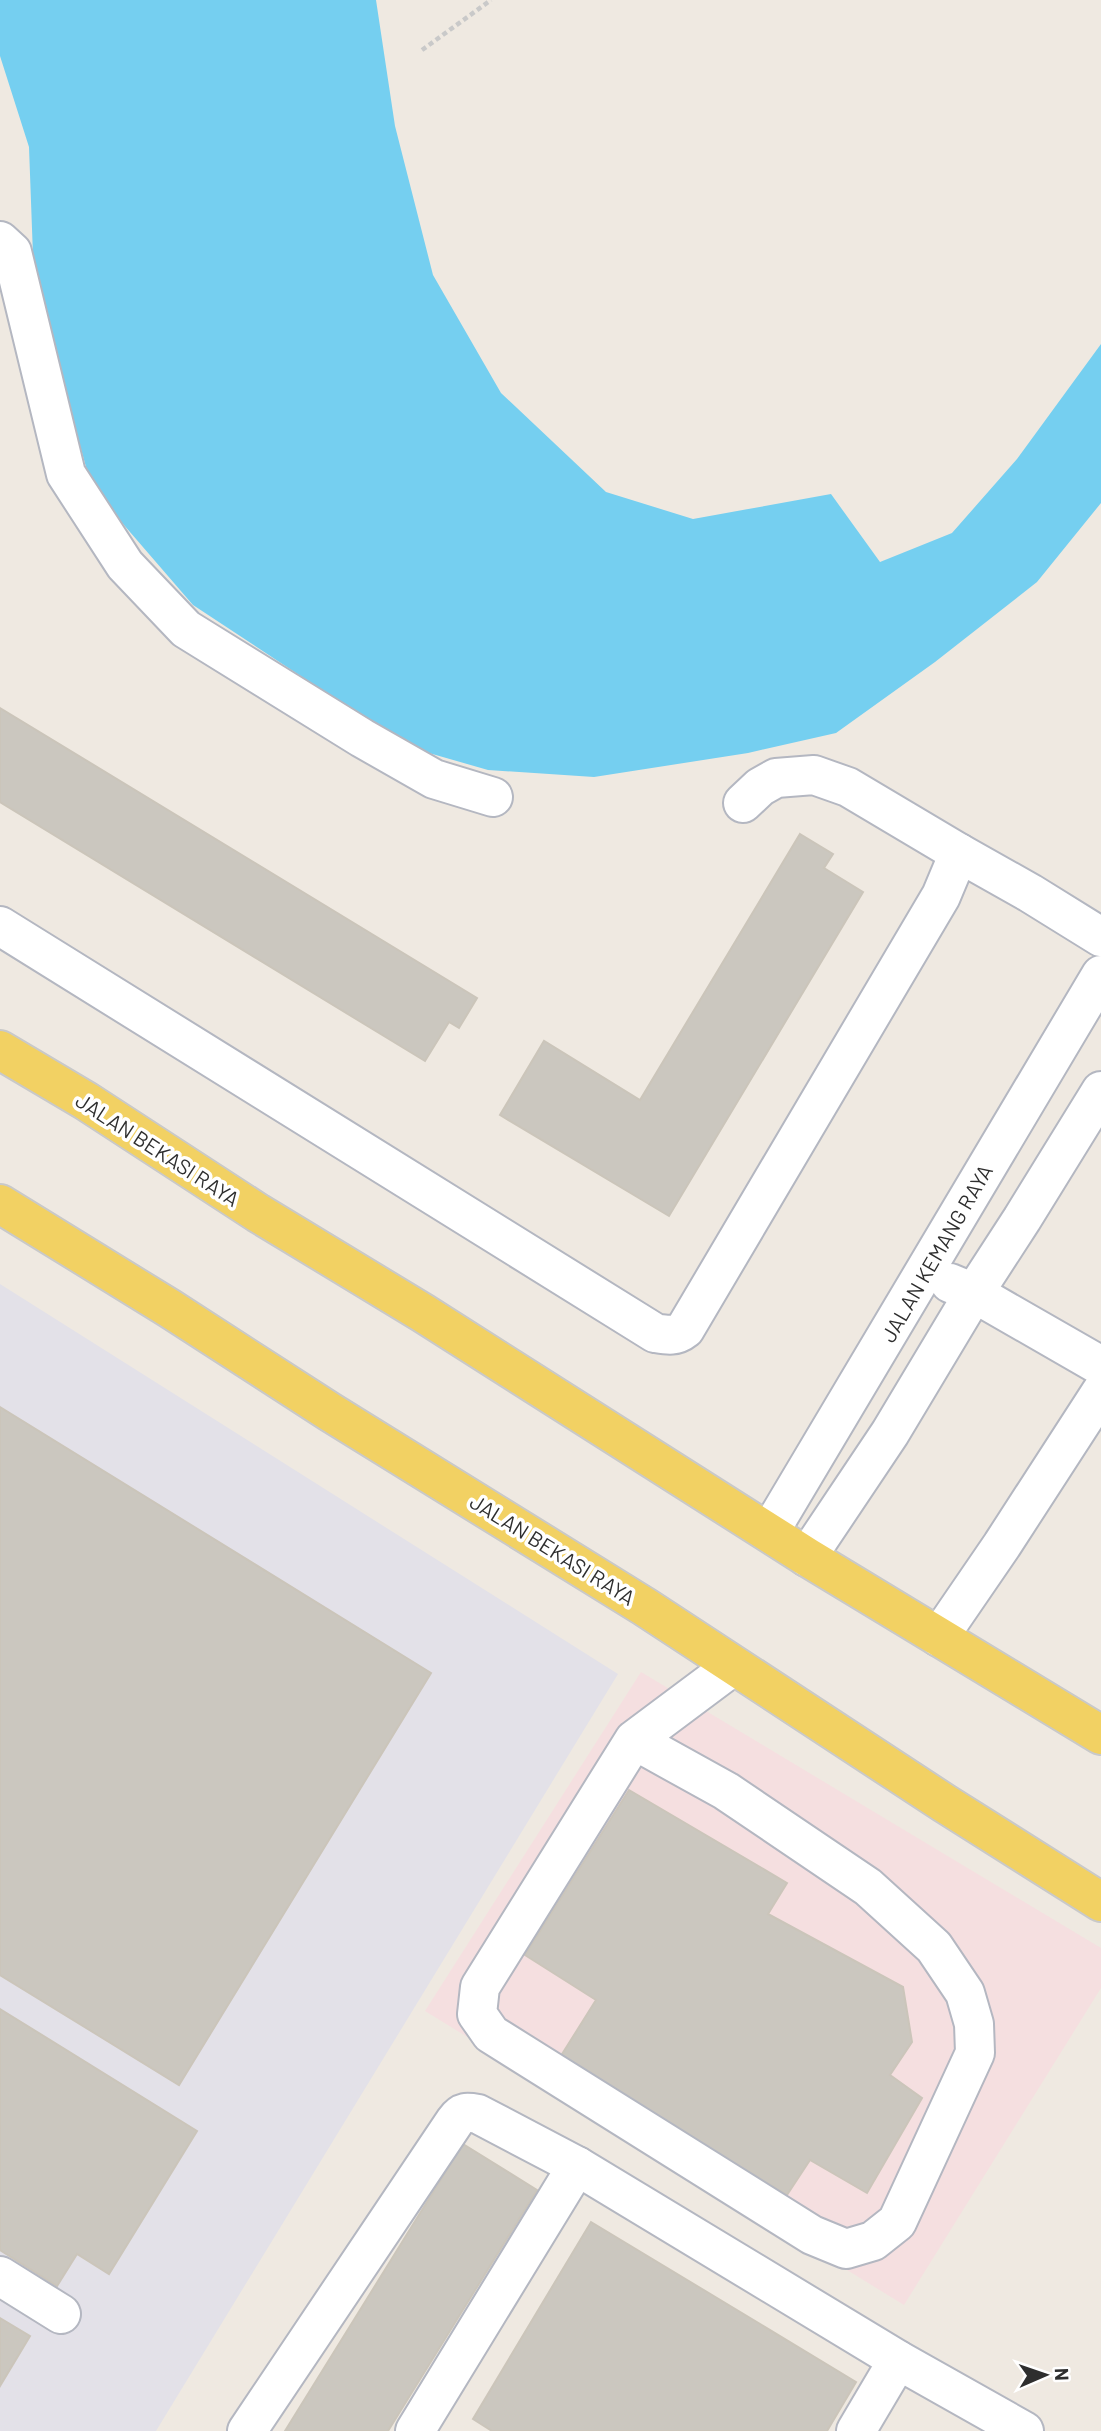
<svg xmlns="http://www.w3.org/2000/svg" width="1101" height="2431" font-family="Barlow,sans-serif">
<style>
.industrial{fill:#e3e1e8}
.medical{fill:#f5dfe0}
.water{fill:#75cff0}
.building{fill:#cbc7bf;stroke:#cbc5ba;stroke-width:2}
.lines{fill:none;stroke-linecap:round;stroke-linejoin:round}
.minor-casing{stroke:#b4b7c1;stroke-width:42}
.major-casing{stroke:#c9c9c9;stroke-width:42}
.path{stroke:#c9c9c9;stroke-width:4.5;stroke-dasharray:5 3.5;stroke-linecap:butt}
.minor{stroke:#fff;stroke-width:38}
.major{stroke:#f2d163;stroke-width:38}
.labels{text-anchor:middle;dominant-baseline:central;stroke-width:7;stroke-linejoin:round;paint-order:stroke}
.street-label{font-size:21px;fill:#2e2e2e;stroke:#fff}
</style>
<rect width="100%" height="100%" fill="#efe9e1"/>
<!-- industrial -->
<polygon class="industrial" points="0,1284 618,1674 156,2431 0,2431"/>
<!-- medical -->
<polygon class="medical" points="641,1672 1101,1948 1101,1988 904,2305 425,2011"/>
<!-- water -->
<polygon class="water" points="0,0 376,0 395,126 433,275 501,393 606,492 693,519 831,494 880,562 952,533 1017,459 1101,344 1101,503 1037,582 935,662 836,733 748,753 594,777 488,770 408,747 193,605 92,488 34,283 29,147 0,56"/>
<!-- building -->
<g class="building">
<polygon points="0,708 477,998 459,1028 449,1022 425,1061 0,802"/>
<polygon points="800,834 833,854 824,868 863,892 669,1216 500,1115 544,1041 640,1100"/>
<polygon points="0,1407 431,1673 179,2085 0,1975"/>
<polygon points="629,1790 787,1883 768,1914 903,1987 912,2042 890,2075 922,2098 867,2193 810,2160 787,2195 559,2059 596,2000 525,1955"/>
<polygon points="0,2009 197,2131 109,2274 77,2254 57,2286 0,2250"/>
<polygon points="463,2144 537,2190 388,2431 285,2431"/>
<polygon points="591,2222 856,2382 827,2431 492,2431 473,2419"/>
<polygon points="0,2318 30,2336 0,2386"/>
</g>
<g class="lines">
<!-- minor casing -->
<g class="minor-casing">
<g id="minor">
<polyline points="0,241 12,252 66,474 125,565 186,629 362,738 434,779 493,797"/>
<polyline points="743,803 760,787 776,778 814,775 848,787 959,853"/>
<path d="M0,926L655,1333C667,1335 675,1337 685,1329L941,896L959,853L1030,893L1101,937"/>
<polyline points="950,1283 974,1293 1101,1366"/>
<polyline points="770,1531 1101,975"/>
<polyline points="807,1557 890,1433 974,1293 1022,1219 1101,1091"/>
<polyline points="939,1637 1002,1545 1101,1392"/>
<polyline points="634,1740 726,1791 868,1887 934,1947 965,1993 974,2024 975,2053 897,2222 873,2241 846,2249 812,2235 491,2034 477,2014 480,1987 634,1740 733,1666"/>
<polyline points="0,2276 61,2314"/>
<path d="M247,2431L455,2121C462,2111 467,2112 478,2114L577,2166L898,2360L1024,2431"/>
<polyline points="415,2431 577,2166"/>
<polyline points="856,2431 898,2360"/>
</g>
</g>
<!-- major casing -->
<g class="major-casing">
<g id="major">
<polyline points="0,1050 86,1101 258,1213 423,1313 807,1557 1101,1735"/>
<polyline points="0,1204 169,1308 330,1412 645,1607 944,1803 1101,1902"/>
</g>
</g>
<!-- path -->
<polyline class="path" points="422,50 491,0"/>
<!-- minor -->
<use href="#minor" class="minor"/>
<!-- major -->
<use href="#major" class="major"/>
</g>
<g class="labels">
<!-- street labels -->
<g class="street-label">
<text transform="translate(158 1149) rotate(33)">JALAN BEKASI RAYA</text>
<text transform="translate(936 1253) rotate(-60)">JALAN KEMANG RAYA</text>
<text transform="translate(553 1549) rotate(32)">JALAN BEKASI RAYA</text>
</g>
</g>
<!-- north arrow -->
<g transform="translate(1045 2375) rotate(88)" stroke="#ffffff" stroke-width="5" paint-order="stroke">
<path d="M0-5L12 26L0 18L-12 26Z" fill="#2e2e2e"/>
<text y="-10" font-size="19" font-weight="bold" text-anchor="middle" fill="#2e2e2e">N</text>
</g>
</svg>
